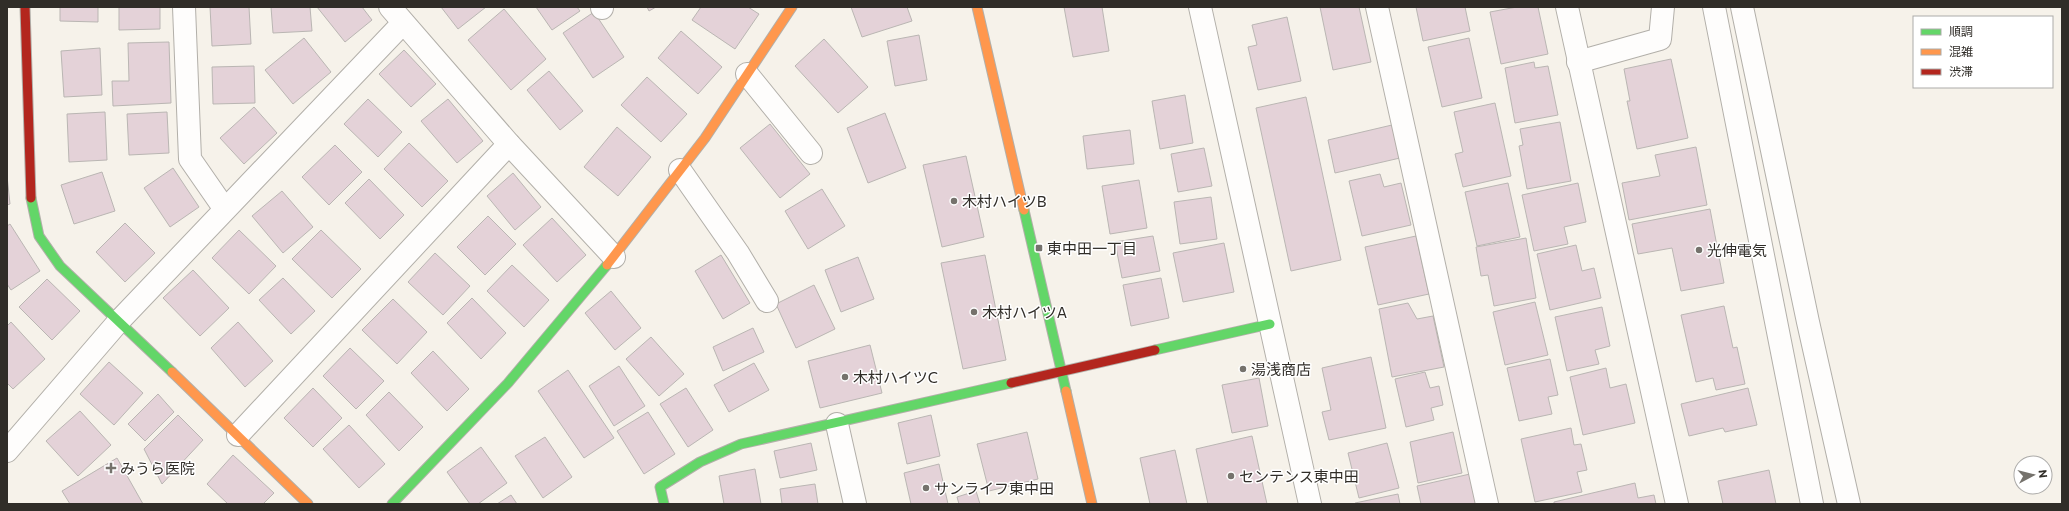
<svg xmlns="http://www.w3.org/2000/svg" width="2069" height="511" font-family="Commissioner,'Noto Sans JP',sans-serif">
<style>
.building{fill:#e4d2d8;stroke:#bab6b3}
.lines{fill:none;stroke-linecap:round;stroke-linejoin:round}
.street-casing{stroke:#b2afa9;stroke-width:24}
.fast-casing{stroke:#b2afa9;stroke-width:11}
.slow-casing{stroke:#b2afa9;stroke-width:11}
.jam-casing{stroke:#b2afa9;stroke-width:11}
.street{stroke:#fefdfc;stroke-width:22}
.fast{stroke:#63d668;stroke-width:9}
.slow{stroke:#ff974d;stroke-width:9}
.jam{stroke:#b3261e;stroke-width:9}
.poi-dot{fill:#75726c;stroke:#fff;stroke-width:1.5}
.labels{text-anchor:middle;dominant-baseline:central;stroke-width:3;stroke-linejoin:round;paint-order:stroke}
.poi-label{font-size:15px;fill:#302d28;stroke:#fff;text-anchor:start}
</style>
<rect width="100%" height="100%" fill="#f6f2ea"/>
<!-- building -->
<g class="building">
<polygon points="60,7 98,7 98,22 60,21"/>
<polygon points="119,7 160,7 160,29 119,30"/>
<polygon points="210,7 249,7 251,44 212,46"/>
<polygon points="271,7 310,7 312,31 273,33"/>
<polygon points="317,7 362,7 372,20 345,42"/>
<polygon points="441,7 486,7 458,29"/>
<polygon points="536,7 577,7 580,11 552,30"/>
<polygon points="647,7 656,7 649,11"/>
<polygon points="701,7 748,7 759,14 735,49 692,20"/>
<polygon points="851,7 907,7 912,21 862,37"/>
<polygon points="1064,7 1102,7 1109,51 1073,57"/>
<polygon points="1320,7 1359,7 1371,62 1333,70"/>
<polygon points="1416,7 1465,7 1470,31 1423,41"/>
<polygon points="1517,7 1538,7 1548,54 1501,64 1490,12"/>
<polygon points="504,9 546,59 511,90 468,40"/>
<polygon points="594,12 624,57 593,78 563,33"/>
<polygon points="1287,17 1301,81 1258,90 1248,47 1257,45 1252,25"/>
<polygon points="681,31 722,67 698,94 658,58"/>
<polygon points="919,35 927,80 895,86 887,41"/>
<polygon points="304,38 331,72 293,104 265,70"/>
<polygon points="1469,38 1482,98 1442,107 1428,47"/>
<polygon points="824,39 868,87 838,113 795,66"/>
<polygon points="169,42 171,103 113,106 112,81 129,81 128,43"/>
<polygon points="100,48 102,95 64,97 61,51"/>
<polygon points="404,50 436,84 411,107 379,74"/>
<polygon points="1671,59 1688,138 1637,149 1627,101 1630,101 1624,69"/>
<polygon points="1534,62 1535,68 1548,66 1558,115 1515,123 1505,68"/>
<polygon points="254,66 255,103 213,104 212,67"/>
<polygon points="549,71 583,111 560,130 527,90"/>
<polygon points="647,77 687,114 661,142 621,105"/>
<polygon points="1185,95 1193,143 1160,149 1152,101"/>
<polygon points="1306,97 1341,260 1291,271 1256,108"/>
<polygon points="368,99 402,132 378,157 344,124"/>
<polygon points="448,99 483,141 457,163 421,121"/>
<polygon points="1495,103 1511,176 1463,187 1455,154 1463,152 1454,112"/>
<polygon points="254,107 277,133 244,164 220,138"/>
<polygon points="105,112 107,160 69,162 67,114"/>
<polygon points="167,112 169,153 129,155 127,114"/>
<polygon points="885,113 906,168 868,183 847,128"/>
<polygon points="1560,122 1571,181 1527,189 1519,146 1523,145 1520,129"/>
<polygon points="770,124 810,174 780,198 740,148"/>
<polygon points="1392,125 1400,158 1335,173 1328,140"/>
<polygon points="617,127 651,157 618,196 584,167"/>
<polygon points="1130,130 1134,164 1087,169 1083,136"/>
<polygon points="409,143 448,181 422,207 384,169"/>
<polygon points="335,145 362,172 329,205 302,177"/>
<polygon points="1696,147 1707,205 1629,220 1622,183 1660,176 1655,155"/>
<polygon points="1204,148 1212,186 1178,192 1171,154"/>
<polygon points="966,156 984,237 942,247 923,165"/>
<polygon points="173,168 199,207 170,227 144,188"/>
<polygon points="102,172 115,211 74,224 61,185"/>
<polygon points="513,173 541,207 515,230 487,196"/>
<polygon points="1380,174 1384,187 1401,183 1411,225 1362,236 1349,181"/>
<polygon points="7,176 10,204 7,205"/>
<polygon points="369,179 404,215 380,239 345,203"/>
<polygon points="1139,180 1147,228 1110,234 1102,186"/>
<polygon points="1508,183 1520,237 1477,246 1465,192"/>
<polygon points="1578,183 1586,222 1564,227 1568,244 1534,251 1522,195"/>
<polygon points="822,189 845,226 808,249 785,211"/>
<polygon points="282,191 313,227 283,253 252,216"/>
<polygon points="1211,197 1217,239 1180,244 1174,202"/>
<polygon points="1710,209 1724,283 1681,291 1672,248 1638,254 1632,224"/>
<polygon points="488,216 516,244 485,275 457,247"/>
<polygon points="552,218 586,255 557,282 523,245"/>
<polygon points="125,223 155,253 125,282 96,252"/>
<polygon points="10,224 40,271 11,290 7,284 7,226"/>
<polygon points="239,230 276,266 249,294 212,258"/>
<polygon points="321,230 361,269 332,298 292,259"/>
<polygon points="1153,236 1160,271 1122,278 1115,242"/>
<polygon points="1416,236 1429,294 1378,305 1365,247"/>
<polygon points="1526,238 1536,298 1494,306 1488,275 1481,276 1476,247"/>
<polygon points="1224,243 1234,292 1183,302 1173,253"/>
<polygon points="1576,245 1582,271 1594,268 1601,298 1550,310 1537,254"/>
<polygon points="435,253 470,286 443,315 408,282"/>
<polygon points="721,255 750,303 723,319 695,271"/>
<polygon points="985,255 1006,360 963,369 941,263"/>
<polygon points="858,257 874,299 841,312 825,270"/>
<polygon points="512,265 549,300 524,327 487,291"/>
<polygon points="193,270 229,308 200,336 163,298"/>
<polygon points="283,278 315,311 291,334 259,300"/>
<polygon points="1161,278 1169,318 1131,326 1123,285"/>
<polygon points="47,279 80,311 52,340 19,307"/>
<polygon points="814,285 835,329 796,348 776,304"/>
<polygon points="611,291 641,328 615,350 585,313"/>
<polygon points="472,298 506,333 481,359 447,323"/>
<polygon points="393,299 427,332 397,364 362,330"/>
<polygon points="1535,302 1548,355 1505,365 1493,312"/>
<polygon points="1408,303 1417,319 1433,316 1444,367 1392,377 1379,309"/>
<polygon points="1724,306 1733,348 1737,347 1745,384 1716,390 1713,378 1696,382 1681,315"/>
<polygon points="1602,307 1610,346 1595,350 1599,364 1567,371 1555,317"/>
<polygon points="11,322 45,359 13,389 7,383 7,326"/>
<polygon points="238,322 273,361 245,387 211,348"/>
<polygon points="753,328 764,352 723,371 713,347"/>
<polygon points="651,337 684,374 659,396 626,359"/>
<polygon points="870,345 882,393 820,408 808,361"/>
<polygon points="350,348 384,381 356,409 323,376"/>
<polygon points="433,351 469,389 447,411 411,373"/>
<polygon points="1371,357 1386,428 1329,440 1322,412 1331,410 1322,368"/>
<polygon points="1550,359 1558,395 1548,397 1552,414 1519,421 1507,368"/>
<polygon points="109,362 143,393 114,425 80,394"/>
<polygon points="754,363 769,390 729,412 714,385"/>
<polygon points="619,366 645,406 614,426 589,386"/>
<polygon points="1606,368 1610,388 1626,384 1635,423 1583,435 1570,377"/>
<polygon points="568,370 614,438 584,458 538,391"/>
<polygon points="1425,372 1430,388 1439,386 1443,405 1431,408 1434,420 1406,427 1395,379"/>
<polygon points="1259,378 1268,426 1232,433 1222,385"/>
<polygon points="313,388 342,418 313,447 284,418"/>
<polygon points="686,388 713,430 688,447 660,404"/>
<polygon points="1748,388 1757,425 1725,432 1723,428 1689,436 1681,404"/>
<polygon points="389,392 423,427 399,451 366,415"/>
<polygon points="158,394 174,412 145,441 128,424"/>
<polygon points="80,411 111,445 78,476 46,441"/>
<polygon points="648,412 675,454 644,474 617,431"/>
<polygon points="178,415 203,440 162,484 144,449"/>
<polygon points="931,415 940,456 907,464 898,423"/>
<polygon points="349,425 385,464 359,488 323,449"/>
<polygon points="1571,428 1574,445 1581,444 1587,470 1577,472 1582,492 1535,502 1521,439"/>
<polygon points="1027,432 1038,479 989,491 977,444"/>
<polygon points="1453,432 1462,473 1418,483 1410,442"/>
<polygon points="1252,436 1267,504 1208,504 1196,449"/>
<polygon points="545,437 572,477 543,498 515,456"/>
<polygon points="811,443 817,470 780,478 774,451"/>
<polygon points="1387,443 1399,488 1359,498 1348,453"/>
<polygon points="481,447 507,483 478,504 470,504 447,472"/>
<polygon points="1175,450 1187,504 1150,504 1140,458"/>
<polygon points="233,455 274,493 263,504 228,504 207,484"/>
<polygon points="117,458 143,504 70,504 62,491"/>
<polygon points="939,464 948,504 911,504 904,473"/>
<polygon points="755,469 761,504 724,504 719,476"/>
<polygon points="1769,470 1776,504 1723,504 1718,481"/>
<polygon points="1470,474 1477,504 1421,504 1417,486"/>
<polygon points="1635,483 1638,498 1654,495 1656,504 1554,504 1554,502"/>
<polygon points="815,484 818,504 782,504 780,489"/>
<polygon points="976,491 980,504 959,504 957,497"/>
<polygon points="1398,494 1400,504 1355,504 1355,503"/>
<polygon points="511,495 517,504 497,504"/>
</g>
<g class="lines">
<!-- street casing -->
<g class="street-casing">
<g id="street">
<polyline points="184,7 190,159 224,208"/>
<polyline points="390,7 509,144 614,257"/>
<polyline points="602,7 602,8"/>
<polyline points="1200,7 1310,504"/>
<polyline points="1377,7 1487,504"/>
<polyline points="1567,7 1677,504"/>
<polyline points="1714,7 1812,504"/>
<polyline points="1742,7 1808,322 1849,504"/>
<polyline points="1578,62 1660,39 1663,7"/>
<polyline points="747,74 811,153"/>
<polyline points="680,170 738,253 767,301"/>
<polyline points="837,424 855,504"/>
<polyline points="238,435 509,144"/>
<polyline points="7,451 119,321 403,23"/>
</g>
</g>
<!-- fast casing -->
<g class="fast-casing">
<g id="fast">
<polyline points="31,198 39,236 60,266 172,372"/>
<polyline points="1024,210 1066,391"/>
<polyline points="1155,350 1270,324"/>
<polyline points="392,504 508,383 607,265"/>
<polyline points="664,504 660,487 700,462 741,444 1011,383"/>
</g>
</g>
<!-- slow casing -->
<g class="slow-casing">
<g id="slow">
<polyline points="977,7 1024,210"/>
<polyline points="607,265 705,138 792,7"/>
<polyline points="172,372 308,504"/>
<polyline points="1066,391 1092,504"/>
</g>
</g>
<!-- jam casing -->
<g class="jam-casing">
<g id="jam">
<polyline points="25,7 31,198"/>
<polyline points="1011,383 1155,350"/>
</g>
</g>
<!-- street -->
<use href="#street" class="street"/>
<!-- fast -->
<use href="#fast" class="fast"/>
<!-- slow -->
<use href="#slow" class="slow"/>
<!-- jam -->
<use href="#jam" class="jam"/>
</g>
<!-- markers -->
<g class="poi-dot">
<circle cx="954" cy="201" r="4"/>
<rect x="1035" y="244" width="8" height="8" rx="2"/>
<circle cx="1699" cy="250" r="4"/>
<circle cx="974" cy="312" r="4"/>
<circle cx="1243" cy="369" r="4"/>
<circle cx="845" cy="377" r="4"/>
<path d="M109 462h4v4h4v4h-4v4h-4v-4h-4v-4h4z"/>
<circle cx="1231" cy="476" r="4"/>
<circle cx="926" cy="488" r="4"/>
</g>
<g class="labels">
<!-- poi labels -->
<g class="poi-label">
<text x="962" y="201">木村ハイツB</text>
<text x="1047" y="248">東中田一丁目</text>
<text x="1707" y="250">光伸電気</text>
<text x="982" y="312">木村ハイツA</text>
<text x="1251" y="369">湯浅商店</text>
<text x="853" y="377">木村ハイツC</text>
<text x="120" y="468">みうら医院</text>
<text x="1239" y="476">センテンス東中田</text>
<text x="934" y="488">サンライフ東中田</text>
</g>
</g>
<!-- border -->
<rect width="2069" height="511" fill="none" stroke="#302d28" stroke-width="16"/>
<!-- legend -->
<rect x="1913" y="16" width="140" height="72" fill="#ffffff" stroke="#acaba9"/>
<rect x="1921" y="29" width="20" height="6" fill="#63d668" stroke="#acaba9"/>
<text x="1949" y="36" font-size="12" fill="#302d28">順調</text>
<rect x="1921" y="49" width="20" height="6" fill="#ff974d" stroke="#acaba9"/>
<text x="1949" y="56" font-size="12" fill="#302d28">混雑</text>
<rect x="1921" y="69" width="20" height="6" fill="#b3261e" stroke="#acaba9"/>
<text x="1949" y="76" font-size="12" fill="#302d28">渋滞</text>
<!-- north arrow -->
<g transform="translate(2033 475) rotate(83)"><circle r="19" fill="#ffffff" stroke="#acaba9"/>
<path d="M0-3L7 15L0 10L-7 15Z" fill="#75726c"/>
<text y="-6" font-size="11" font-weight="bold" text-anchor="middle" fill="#302d28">N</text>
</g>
</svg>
